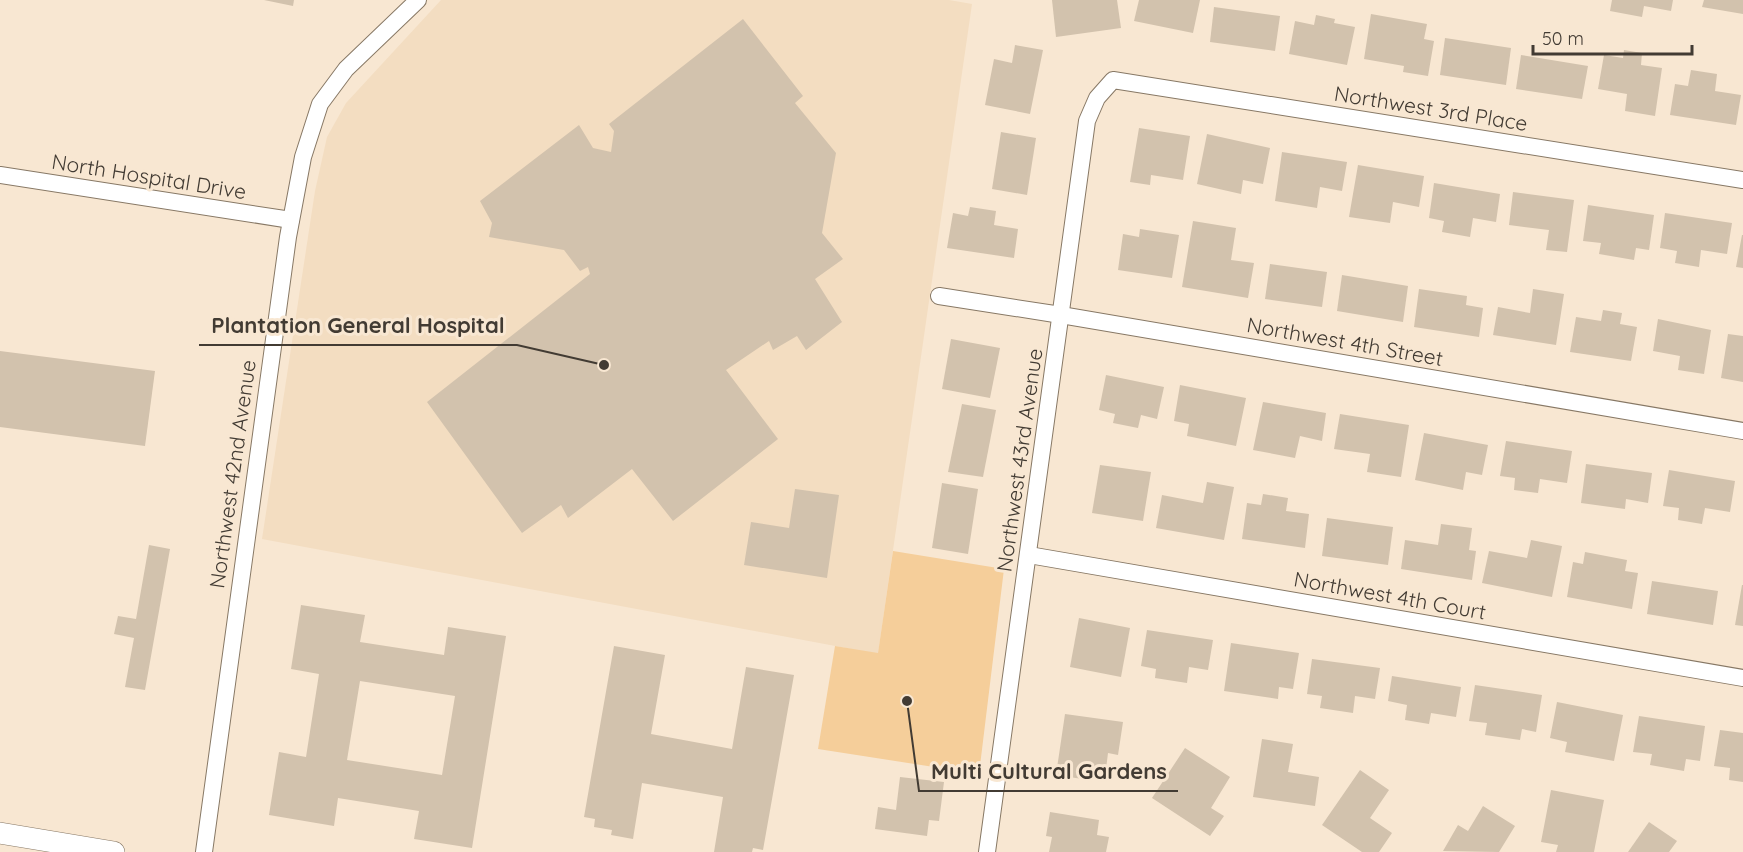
<svg xmlns="http://www.w3.org/2000/svg" width="1743" height="852" font-family="Quicksand,sans-serif">
<style>
.built{fill:#f3ddc1}
.green{fill:#f5ce9a}
.building{fill:#d2c2ad;fill-rule:evenodd}
.lines{fill:none;stroke-linecap:round;stroke-linejoin:round}
.minor-casing{stroke:#877865;stroke-width:18}
.tertiary-casing{stroke:#877865;stroke-width:22}
.minor{stroke:#fff;stroke-width:16}
.tertiary{stroke:#fff;stroke-width:21}
.labels{text-anchor:middle;dominant-baseline:central;stroke-width:6;stroke-linejoin:round;paint-order:stroke}
.street-label{font-size:21px;fill:#423b33;stroke:#f8e7d2}
.leader{fill:none;stroke:#423b33;stroke-width:2}
.callout-dot{fill:#423b33;stroke:#f8e7d2;stroke-width:2}
.callout-label{font-size:22px;text-anchor:middle;font-weight:bold;fill:#423b33;stroke:#f8e7d2;stroke-width:6;stroke-linejoin:round;paint-order:stroke}
</style>
<rect width="100%" height="100%" fill="#f8e7d2"/>
<!-- built -->
<polygon class="built" points="441,0 949,0 972,4 878,654 262,539 315,191 327,137 346,103"/>
<!-- green -->
<polygon class="green" points="893,551 1004,569 979,774 818,749 835,646 878,653"/>
<!-- building -->
<g class="building">
<polygon points="264,0 294,0 293,6"/>
<polygon points="1052,0 1117,0 1121,28 1056,37"/>
<polygon points="1139,0 1200,0 1193,33 1134,21"/>
<polygon points="1612,0 1673,0 1671,11 1644,6 1642,17 1610,11"/>
<polygon points="1704,0 1743,0 1743,14 1702,7"/>
<polygon points="1214,7 1280,16 1275,51 1210,42"/>
<polygon points="1371,14 1427,24 1424,39 1434,41 1428,76 1403,72 1404,66 1364,59"/>
<polygon points="1316,15 1335,19 1334,23 1355,27 1347,65 1289,54 1295,21 1314,25"/>
<polygon points="743,19 803,96 795,103 836,153 822,233 843,259 815,279 842,322 806,350 797,336 773,350 769,341 726,370 778,439 673,521 632,469 568,518 561,505 522,533 427,402 590,274 588,267 580,271 564,250 489,237 492,223 480,201 579,125 593,148 611,152 614,131 609,124"/>
<polygon points="1445,38 1511,48 1506,85 1440,75"/>
<polygon points="1015,45 1043,50 1030,114 985,105 994,59 1012,63"/>
<polygon points="1624,50 1642,53 1641,65 1662,68 1655,116 1625,111 1627,94 1598,89 1604,55 1623,58"/>
<polygon points="1521,55 1588,66 1582,99 1516,89"/>
<polygon points="1691,70 1717,74 1715,91 1741,95 1736,125 1670,115 1675,84 1688,86"/>
<polygon points="1139,128 1190,136 1183,180 1151,175 1150,185 1130,182"/>
<polygon points="1001,132 1036,138 1027,195 992,189"/>
<polygon points="1207,134 1270,148 1263,184 1243,180 1241,194 1197,184"/>
<polygon points="1282,152 1347,162 1342,191 1320,187 1317,208 1275,201"/>
<polygon points="1358,165 1424,176 1419,207 1393,202 1390,223 1349,217"/>
<polygon points="1434,183 1500,194 1496,222 1473,218 1470,237 1442,232 1444,221 1429,218"/>
<polygon points="1513,192 1574,200 1567,252 1546,250 1549,230 1509,225"/>
<polygon points="1588,205 1654,215 1649,250 1636,248 1634,260 1599,254 1601,243 1583,241"/>
<polygon points="970,207 996,211 994,225 1018,229 1014,258 947,248 953,213 968,216"/>
<polygon points="1665,213 1732,223 1727,254 1701,250 1699,267 1675,263 1677,251 1660,248"/>
<polygon points="1193,221 1236,228 1231,260 1254,263 1248,298 1182,287"/>
<polygon points="1140,229 1179,235 1172,278 1118,270 1123,234 1139,237"/>
<polygon points="1742,235 1743,235 1743,268 1736,267"/>
<polygon points="1270,264 1327,272 1322,307 1265,299"/>
<polygon points="1342,275 1408,286 1403,322 1337,311"/>
<polygon points="1419,289 1467,296 1466,305 1483,308 1479,337 1414,327"/>
<polygon points="1533,289 1564,294 1556,345 1493,335 1498,307 1530,313"/>
<polygon points="1603,310 1622,313 1620,324 1637,327 1631,361 1570,352 1576,317 1601,321"/>
<polygon points="1658,319 1711,330 1704,374 1678,370 1680,356 1653,351"/>
<polygon points="1728,334 1743,336 1743,382 1721,378"/>
<polygon points="951,339 1000,348 990,398 942,389"/>
<polygon points="0,351 155,371 145,446 0,427"/>
<polygon points="1106,375 1164,387 1157,419 1141,415 1138,428 1113,423 1115,414 1099,410"/>
<polygon points="1180,385 1246,398 1236,446 1187,436 1189,424 1174,421"/>
<polygon points="1263,402 1326,413 1322,441 1300,436 1295,458 1253,450"/>
<polygon points="962,404 996,410 983,477 948,472"/>
<polygon points="1340,414 1409,425 1401,477 1367,472 1370,454 1334,449"/>
<polygon points="1424,433 1488,445 1482,475 1466,472 1463,490 1415,480"/>
<polygon points="1506,441 1572,451 1567,483 1540,479 1538,493 1514,490 1515,478 1500,476"/>
<polygon points="1586,464 1652,473 1648,503 1626,499 1625,509 1581,503"/>
<polygon points="1100,465 1151,472 1143,521 1092,513"/>
<polygon points="1669,470 1735,481 1730,512 1705,508 1702,524 1678,520 1679,508 1663,506"/>
<polygon points="1207,482 1234,487 1224,540 1156,528 1162,495 1203,503"/>
<polygon points="942,483 978,489 968,554 932,548"/>
<polygon points="795,489 839,495 827,578 744,565 751,522 789,528"/>
<polygon points="1263,494 1288,498 1286,511 1309,514 1305,548 1242,539 1247,503 1261,505"/>
<polygon points="1327,518 1393,527 1388,565 1322,556"/>
<polygon points="1441,524 1472,528 1469,550 1476,551 1472,580 1401,569 1405,540 1438,545"/>
<polygon points="1531,540 1562,546 1552,597 1482,583 1489,551 1527,558"/>
<polygon points="149,545 170,549 145,690 125,687 134,638 114,634 118,616 136,619"/>
<polygon points="1585,552 1627,560 1625,571 1638,573 1632,609 1567,597 1573,562 1583,564"/>
<polygon points="1652,581 1718,591 1713,625 1647,614"/>
<polygon points="1742,585 1743,585 1743,626 1735,625"/>
<path d="M301,605L365,615L360,642L444,655L448,627L506,636L472,848L414,839L419,811L338,798L334,826L269,815L279,752L306,757L319,674L291,669ZM360,681L455,696L442,775L347,760Z"/>
<polygon points="1079,618 1130,628 1121,677 1070,667"/>
<polygon points="1147,630 1213,640 1208,670 1189,667 1187,683 1155,678 1156,669 1141,666"/>
<polygon points="1231,643 1299,653 1293,689 1279,687 1278,699 1224,691"/>
<polygon points="614,646 665,655 651,734 732,749 746,667 794,675 763,850 753,848 752,852 714,852 723,797 642,783 633,839 611,835 612,830 594,827 595,819 584,817"/>
<polygon points="1312,659 1380,668 1375,699 1355,696 1353,713 1320,708 1322,696 1307,694"/>
<polygon points="1392,676 1461,687 1456,717 1431,713 1429,724 1405,720 1407,705 1388,701"/>
<polygon points="1475,685 1542,695 1536,732 1522,729 1520,740 1485,735 1487,723 1469,721"/>
<polygon points="1557,702 1623,715 1614,761 1565,752 1567,742 1550,738"/>
<polygon points="1065,714 1123,722 1118,755 1108,753 1106,769 1091,767 1089,780 1056,775"/>
<polygon points="1639,716 1705,726 1700,761 1686,759 1684,771 1650,765 1652,754 1633,752"/>
<polygon points="1720,730 1743,733 1743,782 1729,780 1730,768 1714,766"/>
<polygon points="1262,739 1293,744 1288,772 1319,777 1315,806 1253,797"/>
<polygon points="1185,748 1230,777 1211,808 1224,816 1210,836 1152,798"/>
<polygon points="1360,770 1389,790 1370,818 1392,833 1379,852 1362,852 1322,825"/>
<polygon points="900,777 944,782 939,821 929,820 927,836 875,829 878,807 896,810"/>
<polygon points="1551,790 1604,800 1594,852 1556,852 1558,845 1541,842"/>
<polygon points="1483,806 1515,826 1499,852 1443,851 1458,825 1468,831"/>
<polygon points="1050,812 1099,820 1097,835 1109,837 1106,852 1049,852 1052,837 1046,836"/>
<polygon points="1649,822 1677,841 1669,852 1628,852"/>
</g>
<g class="lines">
<!-- minor casing -->
<g class="minor-casing">
<g id="minor">
<polyline points="0,175 291,220"/>
<polyline points="939,296 1061,315 1743,431"/>
<polyline points="1029,555 1743,678"/>
<polyline points="204,852 288,237 303,157 320,104 346,69 418,0"/>
<polyline points="987,852 1087,121 1097,98 1113,80 1743,180"/>
</g>
</g>
<!-- tertiary casing -->
<g class="tertiary-casing">
<polyline id="tertiary" points="0,833 114,852"/>
</g>
<!-- minor -->
<use href="#minor" class="minor"/>
<!-- tertiary -->
<use href="#tertiary" class="tertiary"/>
</g>
<g class="labels">
<!-- street labels -->
<g class="street-label">
<text transform="translate(1431 108) rotate(9)">Northwest 3rd Place</text>
<text transform="translate(149 176) rotate(9)">North Hospital Drive</text>
<text transform="translate(1345 341) rotate(10)">Northwest 4th Street</text>
<text transform="translate(1019 460) rotate(-82)">Northwest 43rd Avenue</text>
<text transform="translate(232 474) rotate(-82)">Northwest 42nd Avenue</text>
<text transform="translate(1390 595) rotate(10)">Northwest 4th Court</text>
</g>
</g>
<!-- callouts -->
<path class="leader" d="M604 365L517 345H199M907 701L919 791H1178"/>
<g class="callout-dot">
<circle cx="604" cy="365" r="6"/>
<circle cx="907" cy="701" r="6"/>
</g>
<g class="callout-label">
<text x="358" y="333">Plantation General Hospital</text>
<text x="1049" y="779">Multi Cultural Gardens</text>
</g>
<!-- scale -->
<path d="M1533 45v9h159v-9" fill="none" stroke="#423b33" stroke-width="3"/>
<text x="1542" y="45" font-size="18" fill="#423b33" stroke="#f8e7d2" stroke-width="4.5" paint-order="stroke">50 m</text>
</svg>
